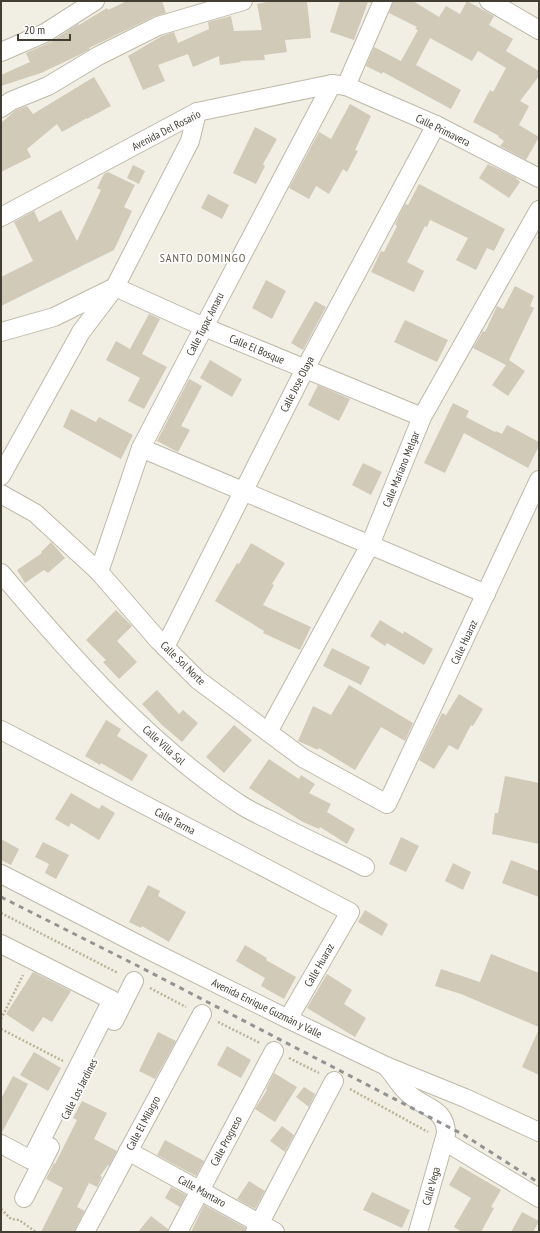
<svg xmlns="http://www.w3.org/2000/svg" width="540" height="1233" font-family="'PT Sans Narrow',sans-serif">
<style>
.building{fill:#d1cab9}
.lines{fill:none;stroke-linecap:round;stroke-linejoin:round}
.minor-casing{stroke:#beb9a9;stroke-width:20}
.path{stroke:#bcb398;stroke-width:2.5;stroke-dasharray:2 2;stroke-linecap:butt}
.minor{stroke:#fff;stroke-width:18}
.rail{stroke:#939393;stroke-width:3;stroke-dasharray:5 5;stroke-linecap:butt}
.labels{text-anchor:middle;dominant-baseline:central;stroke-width:3.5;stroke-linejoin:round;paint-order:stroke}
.street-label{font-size:11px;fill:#423e34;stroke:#fff}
.neighbourhood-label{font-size:12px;letter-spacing:1px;fill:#645d4b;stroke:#fff}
</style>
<rect width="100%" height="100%" fill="#f1eee3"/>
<!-- building -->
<g class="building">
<polygon points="127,1 162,1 166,13 153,17 89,48 90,49 79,55 41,73 1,86 1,75 30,62 26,53 51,42 78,24 79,25 107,8 108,10"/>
<polygon points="271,1 307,1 311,38 285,40 287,52 264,55 265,60 240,61 241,62 220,65 219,56 193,67 188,54 158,65 165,81 143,90 128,56 162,36 174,32 178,43 209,29 208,22 231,16 234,31 262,30 257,4"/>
<polygon points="340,1 372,1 371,3 368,2 354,40 330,32"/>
<polygon points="393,1 413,1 439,17 446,6 460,14 467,1 494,16 489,25 513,39 506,51 539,71 539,76 520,101 529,106 519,125 539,137 526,160 500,146 504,141 498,137 499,136 473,122 490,90 493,92 506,68 478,51 472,61 430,38 416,65 461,90 451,109 383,72 382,74 366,66 374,47 401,61 418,30 415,29 417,27 389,13"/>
<polygon points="94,77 111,106 87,119 87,118 62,132 57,124 27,149 31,157 1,172 1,123 16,110 27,106 33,114"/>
<polygon points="350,104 371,116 355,150 358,151 347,172 343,169 329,194 316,186 309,199 289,188 319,132 331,139"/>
<polygon points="255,127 277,139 263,164 265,166 256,184 233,173"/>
<polygon points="488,164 515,177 520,182 509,198 479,178"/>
<polygon points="133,165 145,171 139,184 127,178"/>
<polygon points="108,172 135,185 124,207 132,211 114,250 1,306 1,277 33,261 14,222 34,211 39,222 61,210 77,241 101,190 97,188 104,174"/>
<polygon points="419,184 505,229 494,251 487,248 476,270 456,260 468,238 430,220 427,227 425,226 407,262 424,271 414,292 371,272 381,251 384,252 397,226 395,224 405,204 408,205"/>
<polygon points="208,194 229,205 222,219 201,208"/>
<polygon points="266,280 286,291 272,319 252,308"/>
<polygon points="515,286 534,296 530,306 534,308 509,360 525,371 508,396 492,385 506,365 473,348 483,331 485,332 497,306 503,309"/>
<polygon points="315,301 326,307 303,350 291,343"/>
<polygon points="149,314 160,319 142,354 167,367 144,409 128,401 140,378 106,360 116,341 130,349"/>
<polygon points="405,320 448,340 437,362 394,342"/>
<polygon points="210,360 242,379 232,397 200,378"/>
<polygon points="189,379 202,386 181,426 190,430 178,452 157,441"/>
<polygon points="318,385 350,399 339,421 308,405"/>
<polygon points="453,403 469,411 466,417 495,432 496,431 502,434 507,425 539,442 539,446 528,468 464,433 445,473 424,463"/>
<polygon points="71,409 96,422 99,417 133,435 121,459 63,427"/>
<polygon points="363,463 382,472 371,495 352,485"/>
<polygon points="51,542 65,558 48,573 44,570 25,583 17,570 42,553 41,552"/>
<polygon points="251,543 285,563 272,584 274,585 263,605 311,627 300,650 263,633 264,631 215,601 237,563 239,564"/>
<polygon points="116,610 132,626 117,641 137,662 119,679 103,662 106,660 86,640"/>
<polygon points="380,620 403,634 404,631 433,649 424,665 387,643 385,646 370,636"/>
<polygon points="332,648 370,667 361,685 323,666"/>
<polygon points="349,685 413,723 405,741 381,727 355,770 319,748 318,750 298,741 313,706 331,715"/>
<polygon points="157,690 179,714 183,710 198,723 182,742 162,725 142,704"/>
<polygon points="459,694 483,709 473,726 471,725 458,750 449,745 434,769 419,760 442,713 446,715"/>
<polygon points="106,720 121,729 117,736 148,755 132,781 101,763 100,765 85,756"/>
<polygon points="234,725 252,740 224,773 206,757"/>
<polygon points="269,759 299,779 301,775 315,784 309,793 331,804 327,812 355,829 347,844 320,827 319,829 303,822 249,788"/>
<polygon points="505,776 539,783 539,844 492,834 495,813 498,813"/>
<polygon points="71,793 99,809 102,805 115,813 99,840 71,823 69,827 55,819"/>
<polygon points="401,837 419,846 406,872 389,864"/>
<polygon points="1,839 19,849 11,865 1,860"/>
<polygon points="43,842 69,855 56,879 45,873 49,864 35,857"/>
<polygon points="511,860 539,871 539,897 502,883"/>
<polygon points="453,863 471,872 463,890 445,881"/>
<polygon points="148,885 160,891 158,896 186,912 169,942 142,926 141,928 129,922"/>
<polygon points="365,910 388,924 382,936 358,922"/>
<polygon points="245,945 267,958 266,960 296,977 284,999 261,986 265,978 236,961"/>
<polygon points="491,954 539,973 539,1027 461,994 435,986 441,969 480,982"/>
<polygon points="33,972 71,991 52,1022 43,1017 33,1032 6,1014"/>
<polygon points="327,974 352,990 344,1004 366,1018 355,1037 307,1008"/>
<polygon points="539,1029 539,1075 522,1067"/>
<polygon points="158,1032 176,1041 155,1079 139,1071"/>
<polygon points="227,1046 251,1060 241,1078 217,1065"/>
<polygon points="34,1052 61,1068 48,1091 20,1075"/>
<polygon points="274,1073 297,1087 275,1122 255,1109 267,1090 266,1089"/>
<polygon points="13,1076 28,1084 1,1134 1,1099"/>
<polygon points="304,1087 315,1094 309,1107 296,1097"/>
<polygon points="82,1101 107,1113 94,1139 117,1151 109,1166 108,1165 100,1176 102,1177 97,1187 89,1183 77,1207 85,1211 76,1227 75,1232 41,1232 63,1188 46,1179 54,1163 55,1164 77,1120 73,1118"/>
<polygon points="282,1126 294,1135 285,1152 270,1141"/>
<polygon points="165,1140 204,1161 196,1176 157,1155"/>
<polygon points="460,1166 501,1190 491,1207 494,1208 481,1232 462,1232 454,1227 471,1198 449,1185"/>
<polygon points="249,1181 265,1191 255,1209 237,1199"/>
<polygon points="171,1187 186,1195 180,1207 165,1198"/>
<polygon points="372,1192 410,1210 402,1228 363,1210"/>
<polygon points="204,1205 246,1228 245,1232 191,1232"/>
<polygon points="522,1212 539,1221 533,1232 511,1232"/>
<polygon points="151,1216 168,1229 168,1232 138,1232"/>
</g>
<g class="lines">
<!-- minor casing -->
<g class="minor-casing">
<g id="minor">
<polyline points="489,1 539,30"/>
<polyline points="1,52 45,33 95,1"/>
<polyline points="346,86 383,1"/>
<polyline points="1,108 11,101 48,86 98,56 158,26 243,1"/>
<polyline points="1,217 197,112 332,84 346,86 436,125 539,178"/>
<polyline points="1,332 54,317 115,287 204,327 422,417"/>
<polyline points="141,448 486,594"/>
<polyline points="1,476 81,332 115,287 190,141 197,112"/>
<polyline points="1,494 35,513 99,572 159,641 198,680 303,758 387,804 539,480"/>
<polyline points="99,572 141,448 204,327 332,84"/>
<path d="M1,573C72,657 146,742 238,803C248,810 259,815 270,820C301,837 334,851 365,867"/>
<polyline points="165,647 305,369 436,125"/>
<polyline points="1,730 350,912 288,1019"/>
<polyline points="268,732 370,545 422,417 539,210"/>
<polyline points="1,874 149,950 288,1019 386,1066 465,1098 539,1132"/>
<polyline points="1,944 112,1000 31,1160 1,1144"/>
<polyline points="114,1021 134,981"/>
<path d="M387,1067C394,1075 400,1086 408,1093C424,1109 446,1107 446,1134L418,1232"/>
<polyline points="444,1141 539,1198"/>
<polyline points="128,1151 275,1232"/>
<polyline points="24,1198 50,1147"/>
<polyline points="85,1232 202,1014"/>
<polyline points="178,1232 274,1051"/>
<polyline points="255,1232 334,1081"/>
</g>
</g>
<!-- path -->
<g class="path">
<polyline points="1,913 118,973"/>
<polyline points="150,988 186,1007"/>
<polyline points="1,1019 23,975"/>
<polyline points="218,1022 260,1043"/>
<polyline points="1,1029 63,1061"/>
<polyline points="289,1058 319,1073"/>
<polyline points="350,1089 428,1132"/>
<polyline points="1,1209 11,1219 19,1220 36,1232"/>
</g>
<!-- minor -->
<use href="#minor" class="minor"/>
<!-- rail -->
<polyline class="rail" points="1,897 140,967 464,1135 539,1183"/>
</g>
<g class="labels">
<!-- street labels -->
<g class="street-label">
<text transform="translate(166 130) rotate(-27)">Avenida Del Rosario</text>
<text transform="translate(443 130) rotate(26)">Calle Primavera</text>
<text transform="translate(205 324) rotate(-63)">Calle Tupac Amaru</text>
<text transform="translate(257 349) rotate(23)">Calle El Bosque</text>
<text transform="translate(297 384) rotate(-63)">Calle Jose Olaya</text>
<text transform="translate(401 469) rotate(-68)">Calle Mariano Melgar</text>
<text transform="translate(464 642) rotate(-65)">Calle Huaraz</text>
<text transform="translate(183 663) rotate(44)">Calle Sol Norte</text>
<text transform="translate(164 745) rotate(42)">Calle Villa Sol</text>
<text transform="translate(175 821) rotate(28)">Calle Tarma</text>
<text transform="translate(319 965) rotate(-60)">Calle Huaraz</text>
<text transform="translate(267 1008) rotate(26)">Avenida Enrique Guzmán y Valle</text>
<text transform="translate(79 1089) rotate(-63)">Calle Los Jardines</text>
<text transform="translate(143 1123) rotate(-62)">Calle El Milagro</text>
<text transform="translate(226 1141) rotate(-62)">Calle Progreso</text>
<text transform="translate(431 1186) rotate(-74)">Calle Vega</text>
<text transform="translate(202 1191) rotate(29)">Calle Mantaro</text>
</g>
<!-- neighbourhood labels -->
<g class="neighbourhood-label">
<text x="203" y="257">SANTO DOMINGO</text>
</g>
</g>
<!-- border -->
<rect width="540" height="1233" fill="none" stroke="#423e34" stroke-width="4"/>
<!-- scale -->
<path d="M18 34v6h52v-6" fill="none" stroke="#423e34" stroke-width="2"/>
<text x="24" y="34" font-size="12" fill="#423e34" stroke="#ffffff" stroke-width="3" paint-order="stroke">20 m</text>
</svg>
